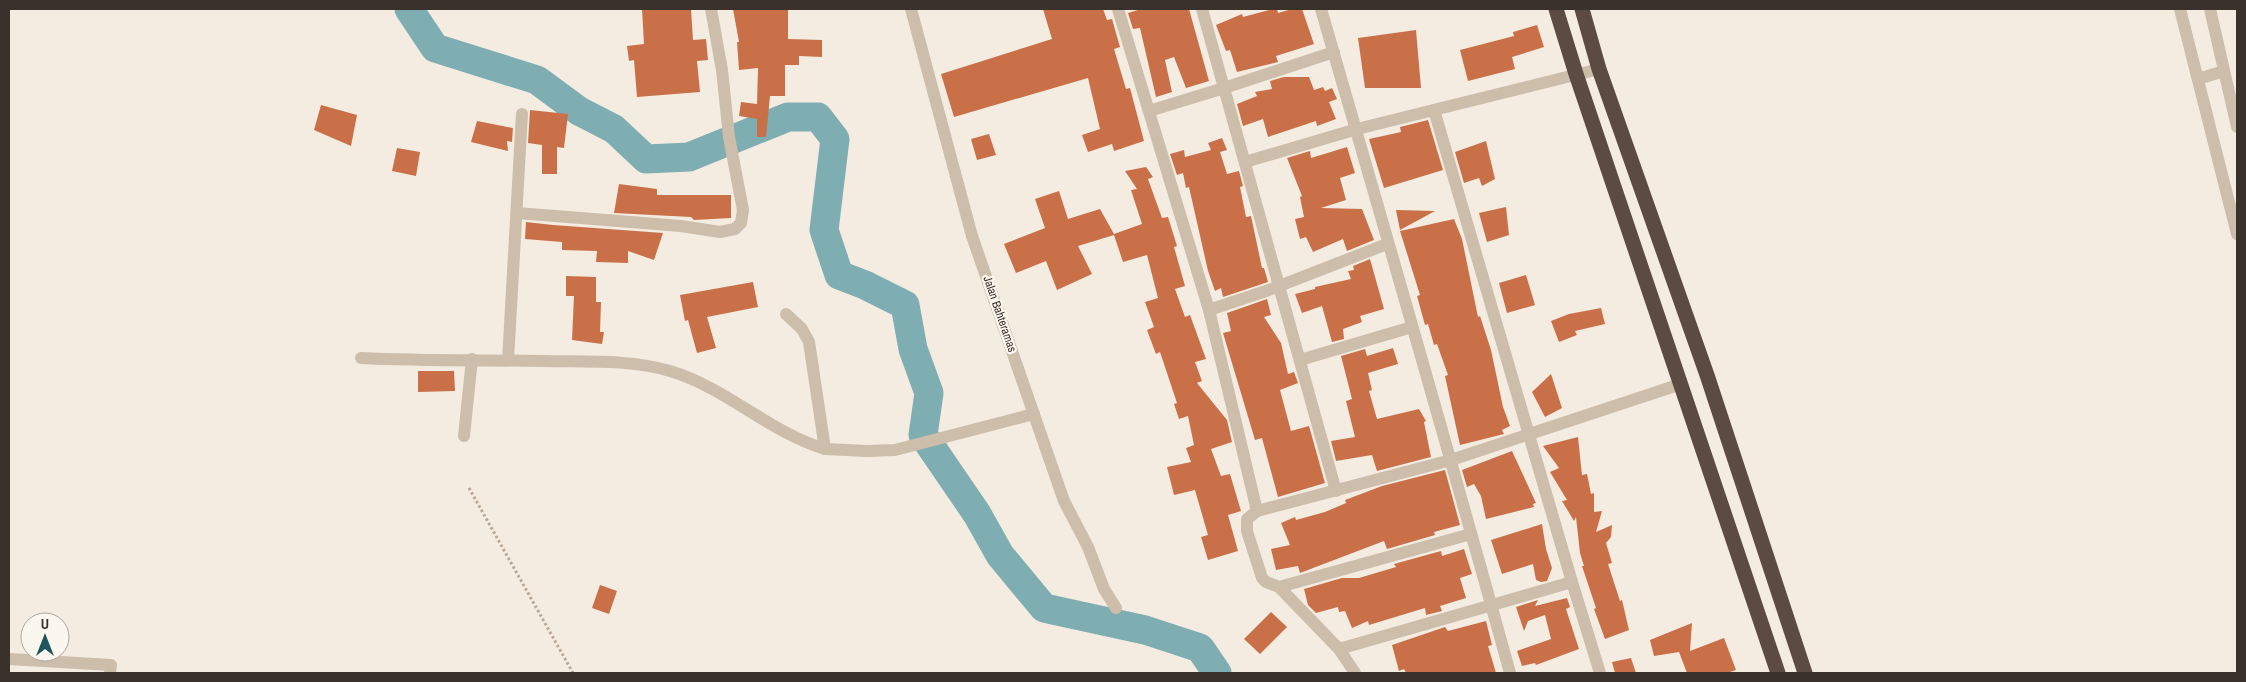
<svg xmlns="http://www.w3.org/2000/svg" width="2246" height="682" font-family="'Archivo Narrow',sans-serif">
<style>
.lines{fill:none;stroke-linecap:round;stroke-linejoin:round}
.river{stroke:#7eadb2;stroke-width:29}
.building{fill:#c97049}
.path{stroke:#b9a795;stroke-width:3;stroke-dasharray:2.5 2.5;stroke-linecap:butt}
.minor{stroke:#cdbdab;stroke-width:12}
.highway{stroke:#5c4b42;stroke-width:15}
.labels{text-anchor:middle;dominant-baseline:central;stroke-width:4.5;stroke-linejoin:round;paint-order:stroke}
.street-label{font-size:12px;fill:#3b312b;stroke:#fbf6ee}
</style>
<rect width="100%" height="100%" fill="#f4ece1"/>
<g class="lines">
<!-- river -->
<polyline class="river" points="409,9 435,48 537,80 579,111 614,129 646,159 689,157 788,117 818,117 835,139 824,230 839,275 865,285 905,305 913,349 929,393 923,435 977,514 1000,555 1044,608 1145,630 1200,648 1217,673"/>
</g>
<!-- building -->
<g class="building">
<polygon points="642,9 691,9 693,40 706,39 708,60 697,61 700,92 637,97 634,60 629,61 627,46 644,44"/>
<polygon points="733,9 788,9 788,39 822,40 822,57 799,56 799,65 785,65 785,96 770,96 766,137 757,137 757,119 739,116 741,102 757,104 758,68 739,70 737,42 739,42"/>
<polygon points="1043,9 1103,9 1107,20 1112,19 1120,47 1114,49 1126,89 1130,88 1144,141 1114,151 1112,144 1088,152 1082,135 1100,129 1088,78 954,117 941,74 1052,39"/>
<polygon points="1141,9 1189,9 1209,81 1186,88 1174,57 1165,60 1172,92 1156,97 1140,28 1133,29 1128,13"/>
<polygon points="1273,9 1277,9 1278,13 1292,9 1302,9 1314,44 1276,56 1278,62 1237,72 1230,50 1226,51 1216,25 1242,14 1243,17"/>
<polygon points="1537,25 1544,47 1512,57 1515,69 1468,81 1460,50 1514,36 1513,32"/>
<polygon points="1416,30 1421,88 1365,88 1358,38"/>
<polygon points="1284,77 1309,77 1314,90 1323,87 1325,91 1332,88 1337,99 1329,102 1336,119 1317,126 1316,121 1268,137 1263,119 1243,126 1237,104 1257,96 1255,92 1272,89 1270,81"/>
<polygon points="321,105 357,115 351,146 314,130"/>
<polygon points="530,110 568,114 564,148 557,147 557,174 542,174 542,145 528,143"/>
<polygon points="1428,120 1443,170 1384,188 1369,139 1401,132 1400,127"/>
<polygon points="477,121 513,128 512,142 507,141 508,151 471,142"/>
<polygon points="989,134 996,155 977,160 971,139"/>
<polygon points="1222,138 1227,150 1220,152 1227,174 1239,171 1243,186 1240,187 1246,217 1251,216 1262,268 1264,268 1268,282 1223,297 1221,288 1215,291 1208,271 1189,187 1186,188 1183,173 1177,175 1170,154 1184,150 1185,157 1211,150 1208,143"/>
<polygon points="1486,141 1495,179 1482,186 1479,178 1464,183 1455,152"/>
<polygon points="1347,147 1355,173 1340,178 1346,200 1321,208 1362,209 1374,240 1347,251 1343,239 1313,252 1306,237 1300,239 1295,219 1304,217 1300,197 1302,196 1287,158 1310,151 1311,158"/>
<polygon points="397,148 420,152 416,176 392,171"/>
<polygon points="1146,167 1153,177 1148,179 1162,218 1168,217 1177,246 1174,247 1185,286 1175,289 1185,317 1190,315 1206,359 1195,362 1202,381 1197,383 1227,420 1232,442 1211,449 1221,476 1230,474 1241,511 1228,515 1238,551 1208,560 1201,537 1208,535 1195,490 1174,495 1167,467 1191,462 1186,448 1194,445 1188,416 1179,419 1174,404 1177,403 1160,352 1156,354 1147,330 1154,327 1145,302 1158,298 1147,255 1123,262 1114,235 1078,246 1092,274 1057,290 1046,261 1016,273 1004,244 1045,228 1035,199 1059,191 1068,219 1100,209 1114,234 1142,224 1131,190 1137,189 1125,171"/>
<polygon points="619,184 657,189 657,195 731,195 731,218 694,220 691,217 614,213"/>
<polygon points="1506,207 1509,235 1487,242 1479,213"/>
<polygon points="1396,210 1435,211 1400,230"/>
<polygon points="1454,219 1462,239 1478,317 1480,316 1491,350 1503,407 1510,426 1502,430 1504,434 1460,445 1445,376 1448,375 1437,344 1434,345 1428,324 1425,325 1417,296 1420,295 1400,231"/>
<polygon points="526,222 553,225 663,233 654,260 628,251 628,263 596,262 597,251 562,250 562,242 525,239"/>
<polygon points="1370,259 1384,309 1360,316 1362,322 1343,329 1344,339 1332,342 1322,306 1302,313 1295,294 1315,289 1315,287 1351,279 1348,271 1354,270 1353,266"/>
<polygon points="1526,275 1535,305 1507,313 1499,283"/>
<polygon points="566,276 596,277 596,302 601,302 600,332 604,332 602,344 572,340 574,296 566,296"/>
<polygon points="753,282 758,307 707,317 716,348 697,353 688,320 685,321 680,295"/>
<polygon points="1267,299 1271,315 1264,317 1281,343 1288,374 1294,372 1298,383 1280,390 1291,431 1309,426 1325,483 1278,497 1262,438 1255,440 1223,333 1231,331 1227,313"/>
<polygon points="1601,308 1605,324 1575,331 1577,335 1559,342 1551,321 1569,314"/>
<polygon points="1393,348 1398,364 1368,373 1372,390 1369,391 1377,419 1419,409 1426,421 1424,422 1431,457 1377,471 1372,455 1336,461 1331,441 1355,437 1346,401 1352,399 1341,356 1365,349 1367,356"/>
<polygon points="418,371 454,371 455,391 418,392"/>
<polygon points="1551,374 1562,408 1545,417 1532,392"/>
<polygon points="1578,437 1582,475 1587,474 1591,494 1594,493 1594,512 1602,511 1596,532 1612,525 1611,537 1606,543 1612,563 1608,564 1620,601 1622,600 1629,630 1605,639 1594,609 1596,608 1582,566 1584,566 1580,553 1576,517 1574,521 1562,501 1567,500 1550,472 1559,468 1543,446"/>
<polygon points="1512,451 1536,503 1533,504 1534,507 1486,519 1481,496 1474,484 1467,487 1462,470"/>
<polygon points="1445,470 1460,525 1434,532 1435,535 1387,549 1384,541 1300,573 1298,566 1276,570 1271,549 1290,545 1281,523 1295,517 1296,520 1325,512 1346,503 1345,500 1382,486"/>
<polygon points="1542,524 1546,549 1552,568 1547,581 1541,582 1536,580 1533,564 1502,574 1491,540"/>
<polygon points="1464,549 1472,574 1460,578 1466,598 1440,606 1442,611 1426,615 1425,608 1369,625 1368,621 1352,628 1345,611 1339,612 1338,607 1316,613 1308,605 1304,589 1342,578 1359,578 1396,567 1394,564 1441,551 1442,556"/>
<polygon points="600,585 617,591 609,614 592,608"/>
<polygon points="1567,598 1570,607 1566,609 1579,649 1536,665 1535,663 1522,666 1517,651 1551,639 1545,615 1528,621 1524,631 1516,607 1538,600 1535,606"/>
<polygon points="1271,612 1287,627 1260,654 1244,639"/>
<polygon points="1486,621 1492,645 1488,646 1496,673 1406,673 1404,669 1399,671 1392,645 1445,627 1448,631"/>
<polygon points="1692,623 1690,651 1724,638 1736,670 1727,673 1687,673 1679,652 1654,656 1650,640"/>
<polygon points="1631,658 1636,673 1615,673 1612,662"/>
</g>
<g class="lines">
<!-- path -->
<polyline class="path" points="469,488 573,673"/>
<!-- minor -->
<g class="minor">
<polyline points="911,9 972,236 1064,501 1088,547 1104,589 1116,608"/>
<polyline points="1118,9 1209,310"/>
<polyline points="1202,9 1224,88 1334,52"/>
<path d="M1321,9C1385,230 1449,451 1510,673"/>
<polyline points="2180,9 2237,234"/>
<polyline points="2210,9 2237,127"/>
<polyline points="2198,79 2224,71"/>
<polyline points="1434,110 1572,582"/>
<polyline points="1149,111 1224,88 1336,491"/>
<polyline points="1245,162 1357,129 1599,69"/>
<polyline points="517,213 681,226 720,232 735,229 741,223 743,210 729,137 722,70 711,9"/>
<polyline points="1387,244 1269,290 1209,310 1257,511 1247,519 1247,531 1262,578 1266,582 1279,587 1471,534"/>
<path d="M361,358C421,361 482,360 542,361C584,362 629,359 670,371C727,388 767,431 825,449L809,342L802,329L786,314"/>
<polyline points="508,360 522,114"/>
<polyline points="1300,360 1412,327"/>
<polyline points="464,436 472,359"/>
<polyline points="825,449 867,451 895,450 1034,414"/>
<polyline points="1257,511 1451,460 1681,384"/>
<polyline points="1279,587 1339,649 1355,673"/>
<polyline points="1339,649 1572,582 1600,673"/>
<polyline points="9,659 111,665 110,673"/>
</g>
<!-- highway -->
<g class="highway">
<polyline points="1556,9 1576,74 1778,673"/>
<polyline points="1582,9 1599,69 1707,375 1805,673"/>
</g>
</g>
<g class="labels">
<!-- street labels -->
<g class="street-label">
<text transform="translate(1000 314) rotate(71)">Jalan Bahteramas</text>
</g>
</g>
<!-- border -->
<rect width="2246" height="682" fill="none" stroke="#3b312b" stroke-width="20"/>
<!-- north arrow -->
<g transform="translate(45 637)"><circle r="24" fill="#fbf6ee" stroke="#aea7a0"/>
<path d="M0-4L9 19L0 12L-9 19Z" fill="#1e565e"/>
<text y="-8" font-size="14" font-weight="bold" text-anchor="middle" fill="#3b312b">U</text>
</g>
</svg>
